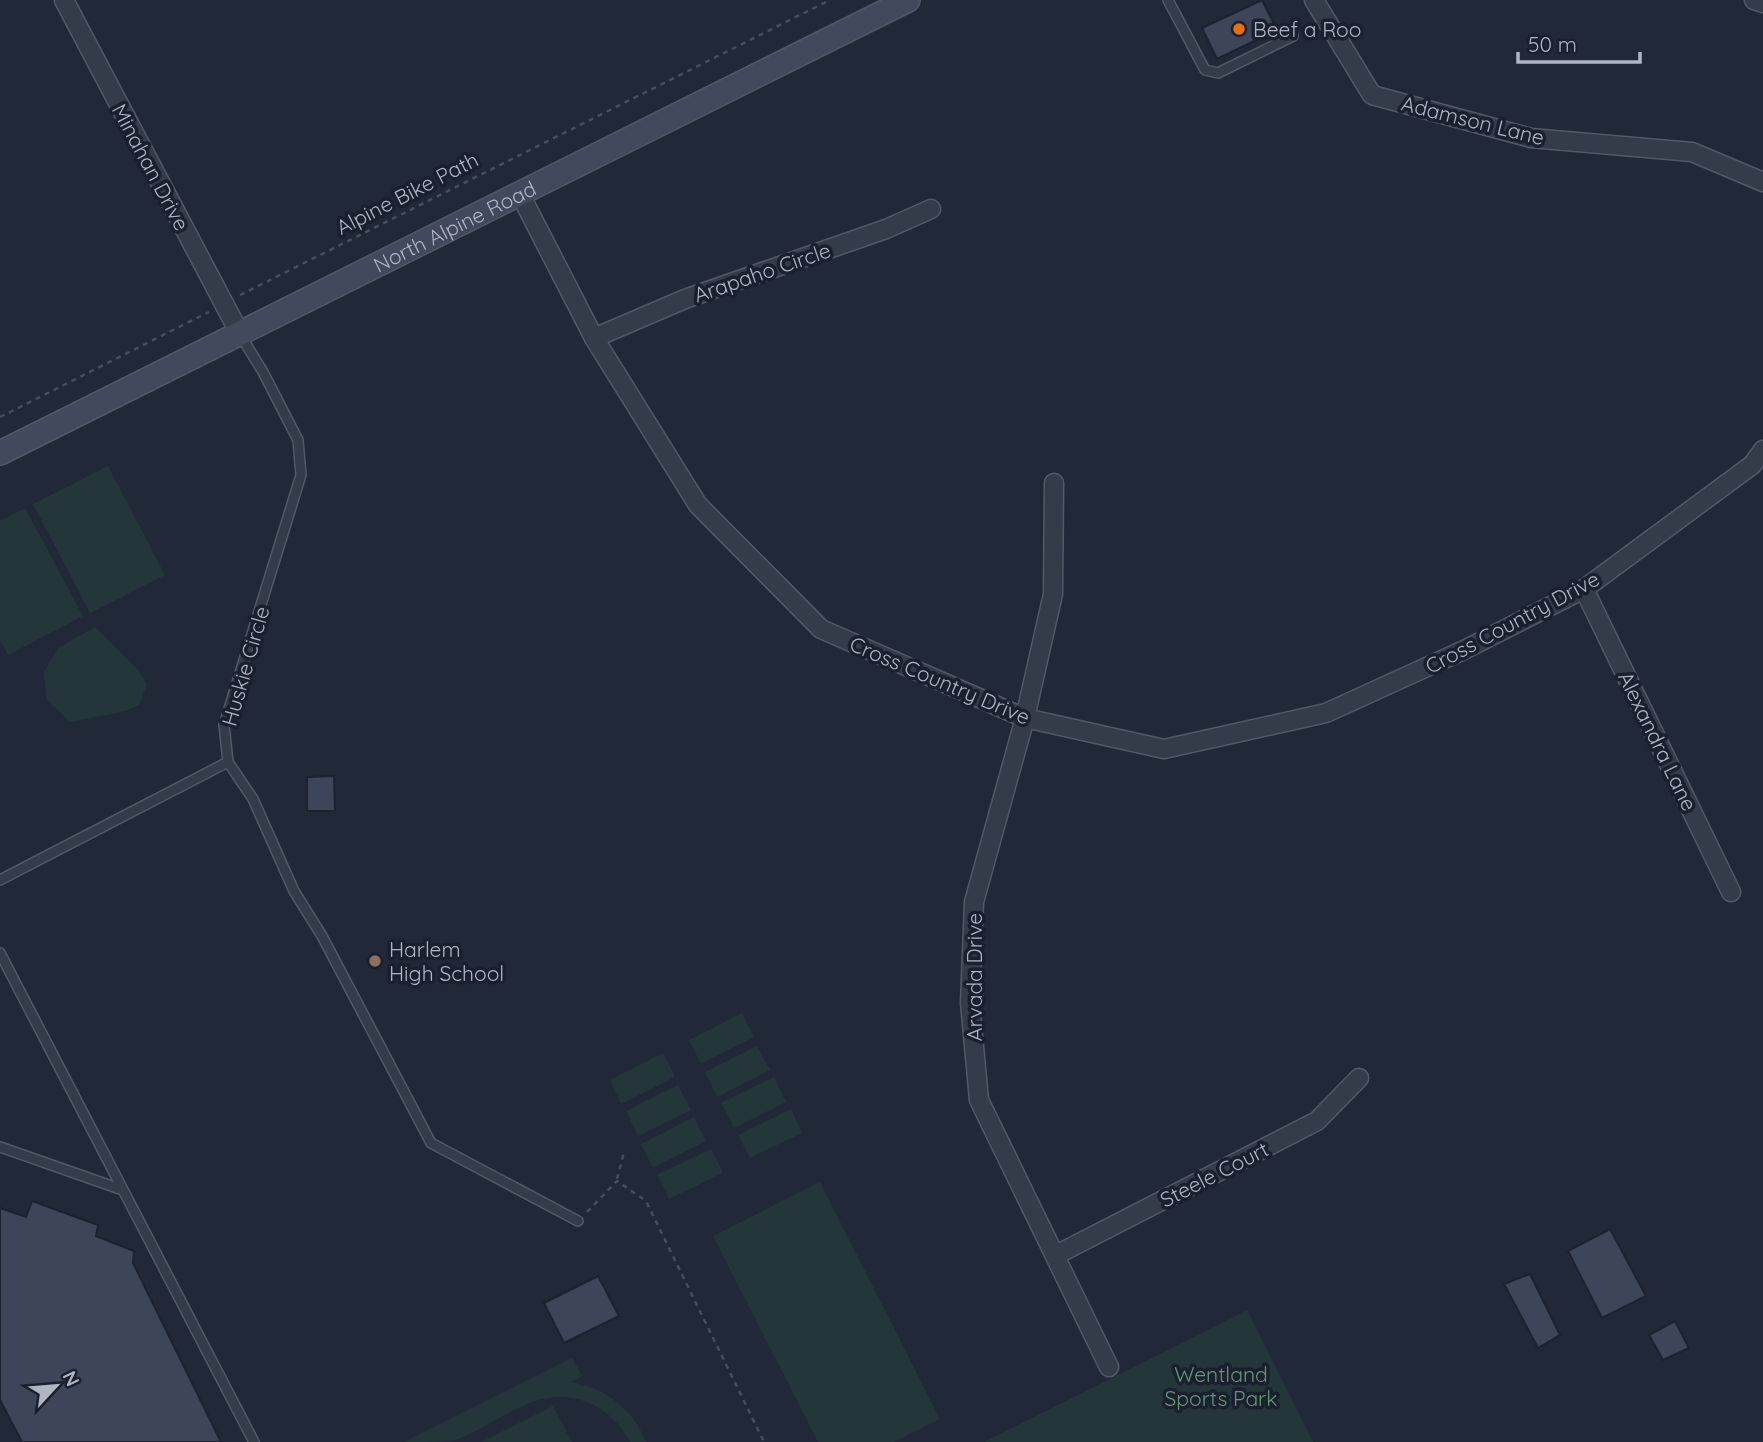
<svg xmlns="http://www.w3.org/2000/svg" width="1763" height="1442" font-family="Quicksand,sans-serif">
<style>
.green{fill:#24363a}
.building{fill:#3d4658;stroke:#1c222f;stroke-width:2}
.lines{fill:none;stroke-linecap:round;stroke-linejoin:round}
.service-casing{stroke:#525866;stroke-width:12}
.minor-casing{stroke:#525866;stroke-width:21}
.secondary-casing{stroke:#525866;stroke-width:26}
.path{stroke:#405257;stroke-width:2.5;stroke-dasharray:5 5;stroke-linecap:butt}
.service{stroke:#343b49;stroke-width:9}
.minor{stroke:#343b49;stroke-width:18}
.secondary{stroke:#42495c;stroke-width:23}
.food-dot{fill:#e8710a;stroke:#1a202d;stroke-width:2.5}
.education-dot{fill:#8d6e63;stroke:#1a202d;stroke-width:2.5}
.labels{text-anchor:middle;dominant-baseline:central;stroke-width:7;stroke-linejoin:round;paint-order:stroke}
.poi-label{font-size:21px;fill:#afb5c5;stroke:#1a202d;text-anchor:start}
.street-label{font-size:21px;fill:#afb5c5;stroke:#1a202d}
.park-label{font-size:21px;fill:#679676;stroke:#1a202d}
</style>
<rect width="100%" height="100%" fill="#212938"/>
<!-- green -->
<g class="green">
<polygon points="108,466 165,575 90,613 33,504"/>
<polygon points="25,508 83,616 8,655 0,640 0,521"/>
<polygon points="95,627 139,671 147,684 139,705 126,711 70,722 47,700 44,672 58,648"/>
<polygon points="742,1013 754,1037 701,1064 689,1040"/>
<polygon points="757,1046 770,1070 717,1097 705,1072"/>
<polygon points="663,1053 675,1077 621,1104 610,1080"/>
<polygon points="774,1077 786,1102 734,1128 721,1103"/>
<polygon points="678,1085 691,1110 638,1136 626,1111"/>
<polygon points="791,1109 802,1133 750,1158 738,1135"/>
<polygon points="694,1117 706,1141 653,1168 641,1144"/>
<polygon points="711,1149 723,1173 669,1199 657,1175"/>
<polygon points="820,1182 940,1419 894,1442 818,1442 713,1236"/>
<polygon points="1247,1310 1313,1442 984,1442"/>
<path d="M572,1358L582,1376L571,1382C606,1388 633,1409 646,1442H630C620,1424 607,1410 587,1402C535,1382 498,1426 452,1441C439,1442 418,1442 404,1442Z"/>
<polygon points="553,1406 572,1442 481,1442"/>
</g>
<!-- building -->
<g class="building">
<polygon points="1262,0 1277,30 1217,59 1202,28"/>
<polygon points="334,776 335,811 307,811 307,777"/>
<polygon points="32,1201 98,1225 96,1236 134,1251 133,1263 221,1442 22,1442 0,1400 0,1208 26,1217"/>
<polygon points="1610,1229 1646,1296 1602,1318 1568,1251"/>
<polygon points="1530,1274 1560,1335 1538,1348 1504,1284"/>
<polygon points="598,1276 619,1316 564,1343 544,1303"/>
<polygon points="1675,1321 1689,1348 1663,1360 1649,1335"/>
</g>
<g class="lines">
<!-- service casing -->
<g class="service-casing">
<g id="service">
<polyline points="1168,0 1205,70 1218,73 1293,36"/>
<polyline points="228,762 253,799 294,891 322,936 431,1143 578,1221"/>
<polyline points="0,880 228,762 224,725 301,475 298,440 263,372 241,336"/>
<polyline points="0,953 254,1442"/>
<polyline points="0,1147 120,1189"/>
</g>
</g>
<!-- minor casing -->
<g class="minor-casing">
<g id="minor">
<polyline points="64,0 240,334"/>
<polyline points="1314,0 1372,95 1531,138 1692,152 1763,182"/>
<polyline points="1754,0 1763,3"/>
<polyline points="520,194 594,338 698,505 821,629 1025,718 1164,749 1326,713 1464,650 1584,589 1752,465 1763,450"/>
<polyline points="594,338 685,299 886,229 931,209"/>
<polyline points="1054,483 1053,594 1025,718 974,902 970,1003 979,1100 1109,1367"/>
<polyline points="1584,589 1731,892"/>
<polyline points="1056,1255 1317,1121 1359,1078"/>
</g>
</g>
<!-- secondary casing -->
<g class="secondary-casing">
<g id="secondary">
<path id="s1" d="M0,453L908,0"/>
</g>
</g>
<!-- path -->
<g class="path">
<polyline points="240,295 830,0"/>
<polyline points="0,417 209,312"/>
<polyline points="617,1179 624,1152"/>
<polyline points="587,1212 617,1181 646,1201 764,1442"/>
</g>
<!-- service -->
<use href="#service" class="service"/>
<!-- minor -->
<use href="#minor" class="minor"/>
<!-- secondary -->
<use href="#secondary" class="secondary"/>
</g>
<!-- markers -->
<circle class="food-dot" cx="1239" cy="29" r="7"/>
<circle class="education-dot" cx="375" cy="961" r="7"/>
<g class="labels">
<!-- poi labels -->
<g class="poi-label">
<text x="1253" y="29">Beef a Roo</text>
<text x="389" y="949">Harlem<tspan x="389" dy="24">High School</tspan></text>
</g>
<!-- street labels -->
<g class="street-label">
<text transform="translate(1473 120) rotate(14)">Adamson Lane</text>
<text transform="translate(151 167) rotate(62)">Minahan Drive</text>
<text transform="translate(407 193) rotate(-27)">Alpine Bike Path</text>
<text stroke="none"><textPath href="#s1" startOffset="508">North Alpine Road</textPath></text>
<text transform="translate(762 272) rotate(-19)">Arapaho Circle</text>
<text transform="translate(1512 622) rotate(-28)">Cross Country Drive</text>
<text transform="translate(245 666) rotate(-74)">Huskie Circle</text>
<text transform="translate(940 680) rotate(23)">Cross Country Drive</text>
<text transform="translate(1658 741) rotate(64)">Alexandra Lane</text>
<text transform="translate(974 977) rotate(-90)">Arvada Drive</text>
<text transform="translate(1214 1174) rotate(-27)">Steele Court</text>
</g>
<!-- park labels -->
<g class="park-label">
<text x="1221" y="1374">Wentland<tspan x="1221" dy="24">Sports Park</tspan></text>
</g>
</g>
<!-- north arrow -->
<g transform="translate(56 1386) rotate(64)" stroke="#1a202d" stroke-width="5" paint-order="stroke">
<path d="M0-5L12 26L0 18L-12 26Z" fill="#afb5c5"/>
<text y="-10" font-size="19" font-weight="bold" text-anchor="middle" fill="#afb5c5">N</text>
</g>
<!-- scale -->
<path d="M1518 52v10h122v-10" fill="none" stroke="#afb5c5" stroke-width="3.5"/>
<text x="1528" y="52" font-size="21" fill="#afb5c5" stroke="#1a202d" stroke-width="5" paint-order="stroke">50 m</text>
</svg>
